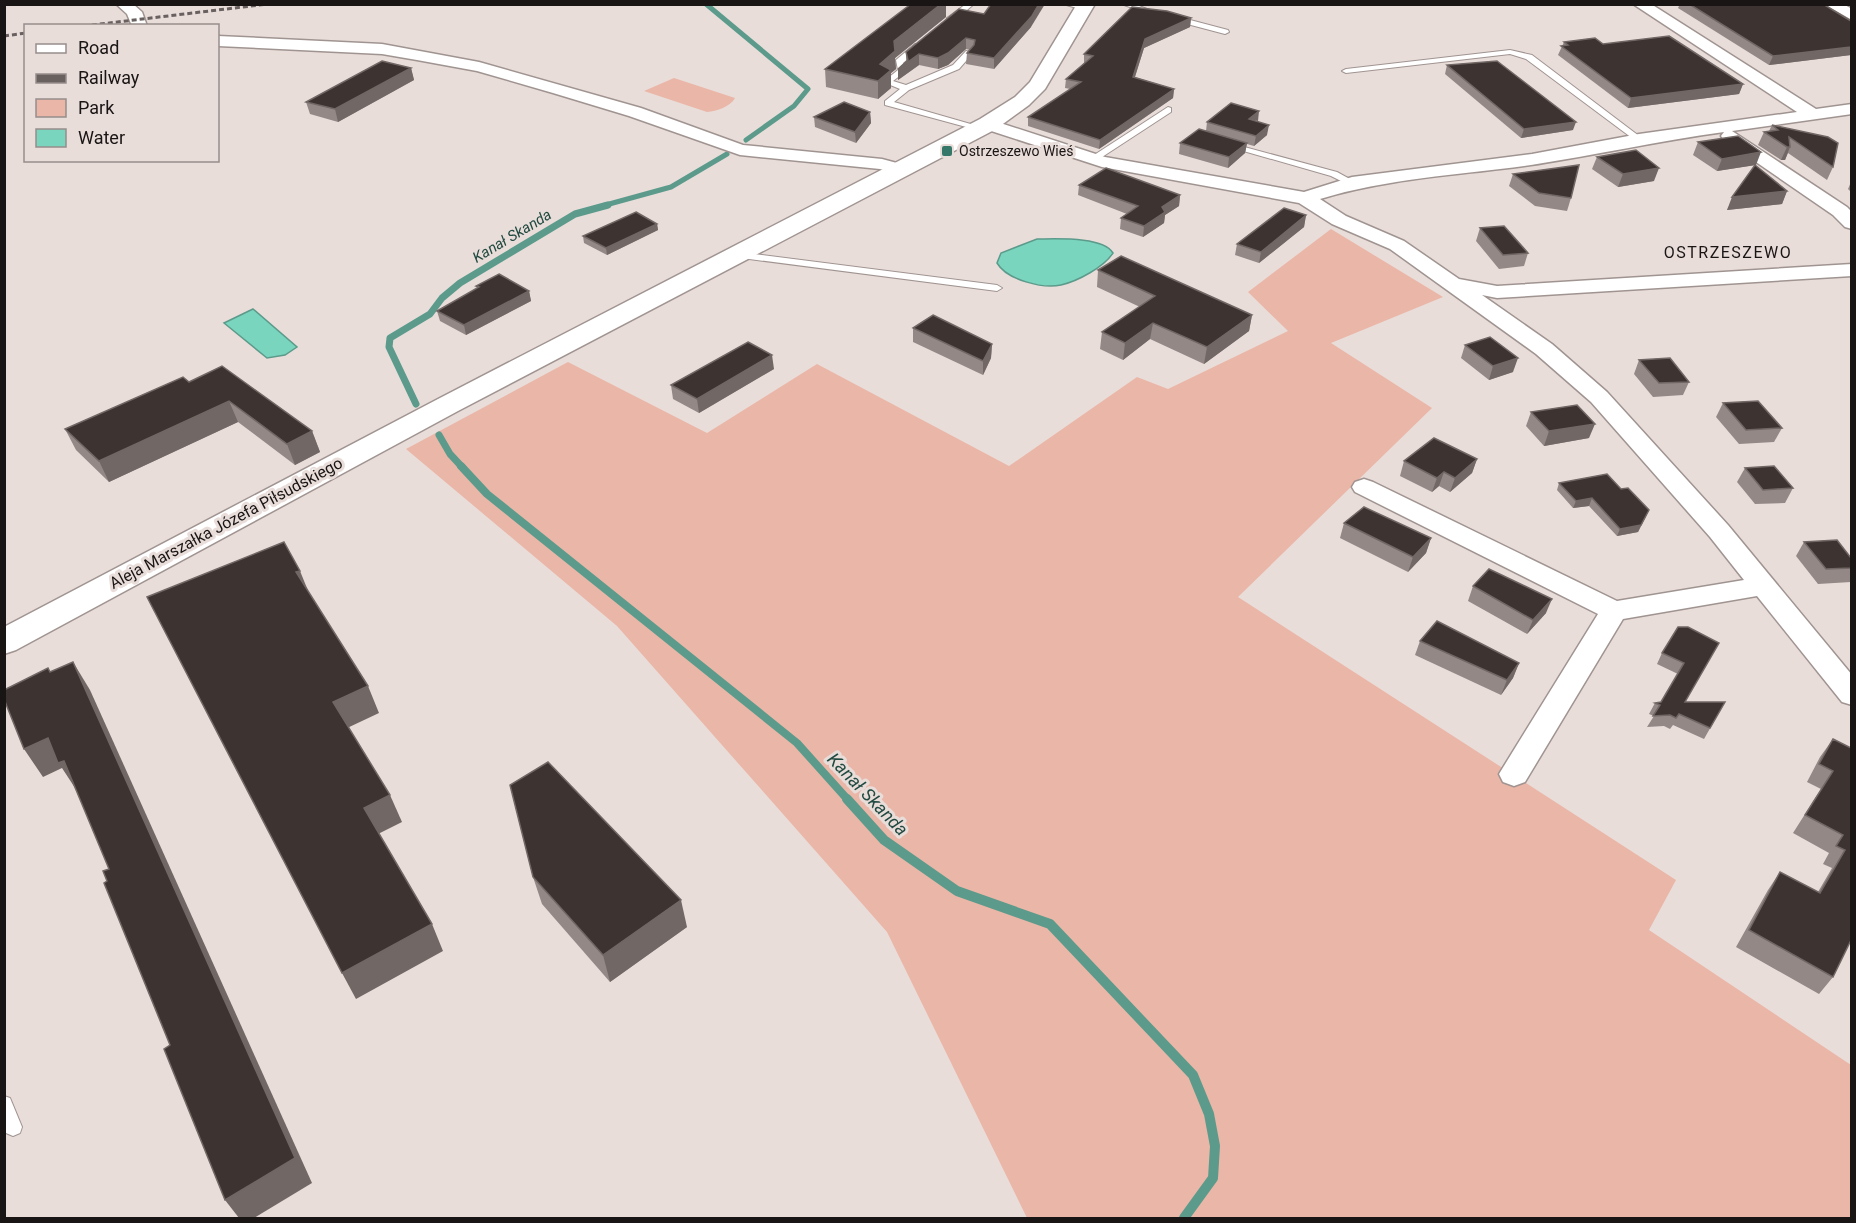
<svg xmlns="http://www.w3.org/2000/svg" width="1856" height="1223" font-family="Roboto,sans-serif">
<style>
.green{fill:#eab6a7}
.water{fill:#79d5be;stroke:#5c9b8b;stroke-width:1.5}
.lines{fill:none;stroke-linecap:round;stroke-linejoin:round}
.stream-far3{stroke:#5c9b8b;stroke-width:5}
.stream-far2{stroke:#5c9b8b;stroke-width:7}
.stream-far1{stroke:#5c9b8b;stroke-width:8}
.stream{stroke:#5c9b8b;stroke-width:10}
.service-casing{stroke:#a09491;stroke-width:2}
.minor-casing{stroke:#a09491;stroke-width:3}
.tertiary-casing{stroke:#a09491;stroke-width:3}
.service{fill:#fff;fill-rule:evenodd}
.minor{fill:#fff;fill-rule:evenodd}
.tertiary{fill:#fff;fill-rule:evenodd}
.rail{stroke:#686160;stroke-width:3;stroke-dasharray:5 3;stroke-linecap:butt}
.wall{fill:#938886}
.shaded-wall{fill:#716764}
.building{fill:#3d3431;stroke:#716764;stroke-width:1.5}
.poi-dot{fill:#357768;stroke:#e9ddda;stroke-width:2}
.labels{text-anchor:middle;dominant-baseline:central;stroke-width:6;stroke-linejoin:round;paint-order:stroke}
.far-poi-label{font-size:14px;fill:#191514;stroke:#e9ddda;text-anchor:start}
.far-water-label{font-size:15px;font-style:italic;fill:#214a41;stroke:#e9ddda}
.far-quarter-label{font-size:16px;letter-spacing:1.5px;fill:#191514;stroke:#e9ddda}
.street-label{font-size:16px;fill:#191514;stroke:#e9ddda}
.water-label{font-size:18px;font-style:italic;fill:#214a41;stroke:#e9ddda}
</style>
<rect width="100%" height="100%" fill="#e9ddda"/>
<!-- green -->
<g class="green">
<path d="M674,78L735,98C730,107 717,111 707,112L644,91Z"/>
<polygon points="1331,229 1443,297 1331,343 1432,408 1238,597 1676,880 1649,930 1851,1065 1851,1218 1027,1218 887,932 617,626 406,449 568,362 707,433 817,364 1009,466 1137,377 1168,389 1288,331 1248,292"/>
</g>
<!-- water -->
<g class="water">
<path d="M1037,239C1055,239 1103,236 1113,253C1104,267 1078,281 1061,285C1043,289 1007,280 997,263L1001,253Z"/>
<polygon points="253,309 297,347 285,355 267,358 224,323"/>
</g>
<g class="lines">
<!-- stream-far3 -->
<g class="stream-far3">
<polyline points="706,4 808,89 794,106 746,140"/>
<polyline points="602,206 671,187 727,154"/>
</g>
<!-- stream-far2 -->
<g class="stream-far2">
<polyline points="416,404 389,347 390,338 430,314 442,298 460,283 575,214 608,205"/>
<polyline points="439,435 450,454 463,468"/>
</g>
<!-- stream-far1 -->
<polyline class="stream-far1" points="461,466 487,494 797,743 849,801"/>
<!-- stream -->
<polyline class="stream" points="847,799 884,840 957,891 1050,924 1193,1075 1209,1114 1215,1146 1213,1178 1184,1218"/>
<!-- service casing -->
<g class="service-casing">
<g id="service">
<polygon points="966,4 974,4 953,22 947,22 947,18"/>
<polygon points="1063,4 1078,4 1088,8 1084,10"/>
<polygon points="1121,4 1134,4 1152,11 1148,13"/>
<polygon points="1175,16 1228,30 1229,32 1225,34 1172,20 1171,18"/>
<polygon points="915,44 922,46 903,63 906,71 893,81 906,85 953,65 966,51 973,53 959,69 909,90 894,102 981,127 981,131 885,105 885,101 900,89 883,82 898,70 896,60"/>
<polygon points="1510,50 1532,55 1643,139 1636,141 1526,59 1510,54 1346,73 1342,71 1346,69"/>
<polygon points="1168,107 1171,108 1171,112 1096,161 1088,159"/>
<polygon points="1226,142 1337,172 1357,183 1349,185 1331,176 1226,146"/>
<polygon points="738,252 997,285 1002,288 997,291 734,257 733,255"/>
<polygon points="4,1096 10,1098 22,1127 20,1133 13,1136 6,1133 4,1129"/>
</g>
</g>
<!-- minor casing -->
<g class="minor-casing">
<g id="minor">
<polygon points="116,4 133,4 142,12 147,26 132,26 127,14"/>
<path d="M1633,4H1651L1816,109L1852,104V114L1732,131L1847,207L1852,212V229L1845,227L1833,215L1724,140L1721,136L1724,132C1659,141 1595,155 1531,165C1461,175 1388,178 1320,199L1346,216L1404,241L1459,279L1497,286L1852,264V276L1497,298L1482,295L1552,344L1607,392L1728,525L1852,675V705L1842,702L1757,596L1623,619L1525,782L1514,786L1503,782L1499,774L1598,614L1355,492L1352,487L1355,482L1364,479L1373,482L1617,601L1744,580L1710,537L1591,402L1536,354L1390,249L1332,224L1299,203L1102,167L982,128L979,124L988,119L1105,157L1304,192L1352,177L1532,154L1639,134L1797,112Z"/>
<polygon points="1824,4 1843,4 1852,9 1852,20"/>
<polygon points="218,36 382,44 479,62 641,108 743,145 882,159 908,166 911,170 902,175 880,169 740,155 629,116 553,93 477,71 417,60 382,54 218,46"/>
</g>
</g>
<!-- tertiary casing -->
<g class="tertiary-casing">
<polygon id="tertiary" points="1077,4 1095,4 1045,89 1029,105 996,129 458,411 16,650 4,654 4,627 438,399 980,119 1015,97 1030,82"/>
</g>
<!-- service -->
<use href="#service" class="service"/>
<!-- minor -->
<use href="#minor" class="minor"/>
<!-- tertiary -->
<use href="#tertiary" class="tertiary"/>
<!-- rail -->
<g class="rail">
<polyline points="84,26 268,4"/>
<polyline points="4,36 26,33"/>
</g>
</g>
<!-- wall -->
<g class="wall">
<polygon points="1680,4 1823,4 1851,55 1769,65 1678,8"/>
<polygon points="959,9 1031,27 994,69 966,64 967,53 970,50 966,49 948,65 938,69 919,65 898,80 906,62 906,52"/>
<polygon points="946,17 895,58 896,69 891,73 891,88 878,99 826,87 825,69"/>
<polygon points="1191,18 1190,27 1144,48 1135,77 1174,89 1173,98 1099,149 1028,126 1028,117 1070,89 1065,88 1066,79 1084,63 1084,54"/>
<polygon points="1564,42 1603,44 1743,84 1739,94 1628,108 1558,55"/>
<polygon points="1447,65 1573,130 1521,138 1445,74"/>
<polygon points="411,68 414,80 338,122 310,114 306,102"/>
<polygon points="870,112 871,123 856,143 815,127 814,117"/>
<polygon points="1207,122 1257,122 1267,135 1254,146 1247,144 1245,153 1228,168 1179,154 1180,143 1206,131"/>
<polygon points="1772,125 1833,167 1827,180 1788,153 1785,160 1781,160 1758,145 1764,132 1769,131"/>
<polygon points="1698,142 1755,165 1787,191 1782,204 1727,210 1755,165 1717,171 1693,155"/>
<polygon points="1597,157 1654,181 1618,187 1592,169"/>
<polygon points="1513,174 1571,198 1567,211 1535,206 1509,186"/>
<polygon points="1851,182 1851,192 1848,189"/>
<polygon points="1079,185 1180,195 1179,206 1165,215 1164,223 1143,237 1120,229 1121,218 1127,214 1078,195"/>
<polygon points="1306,215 1304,227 1259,263 1235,255 1237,244"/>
<polygon points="657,224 658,230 607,255 584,243 583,236"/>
<polygon points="1480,228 1528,253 1524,266 1499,269 1476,241"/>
<polygon points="1098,270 1252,315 1249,331 1204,364 1150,339 1123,360 1100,349 1102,332 1140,307 1097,287"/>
<polygon points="476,286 529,291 531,301 466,335 440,321 437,311 477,288"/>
<polygon points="913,328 992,344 991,358 983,375 913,342"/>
<polygon points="1465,345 1513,372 1489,380 1461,358"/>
<polygon points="1639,360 1689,382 1683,395 1653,397 1634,374"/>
<polygon points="774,369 699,413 673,399 671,385"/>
<polygon points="189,382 312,431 320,452 295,465 238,422 109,482 76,450 65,429"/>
<polygon points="1723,403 1782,428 1774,442 1739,444 1716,417"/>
<polygon points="1531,412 1589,438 1544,446 1526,426"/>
<polygon points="1477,459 1472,473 1450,492 1439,486 1432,492 1400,476 1404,461"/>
<polygon points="1745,468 1793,488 1785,503 1755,504 1737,482"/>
<polygon points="1559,483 1621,489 1649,510 1638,532 1617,536 1589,506 1573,508 1557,490"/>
<polygon points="1344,523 1431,538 1426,553 1408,572 1340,538"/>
<polygon points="1804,542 1851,558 1851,582 1818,584 1796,556"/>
<polygon points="1473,586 1546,613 1527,634 1468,601"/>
<polygon points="1688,627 1685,702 1725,702 1704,739 1673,725 1670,729 1664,726 1647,727 1654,716 1649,714 1655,703 1661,702 1678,674 1657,664 1662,653"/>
<polygon points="1420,641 1519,663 1513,678 1501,695 1415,655"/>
<polygon points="1833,739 1851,808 1833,977 1819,994 1736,947 1768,890 1780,872 1818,892 1832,868 1823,864 1829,853 1793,833 1821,789 1807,782 1820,757"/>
<polygon points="533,877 687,927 610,982 542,904"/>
</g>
<!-- shaded-wall -->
<g class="shaded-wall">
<polygon points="941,4 946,4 946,17 895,58 896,69 891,73 891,88 878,99 878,81 880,64 894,41"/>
<polygon points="1039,4 1045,4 1031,27 994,69 994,58"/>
<polygon points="1191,18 1190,27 1144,48 1132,86 1133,77 1145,39"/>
<polygon points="966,38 966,49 948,65 938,69 938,58"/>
<polygon points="1851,47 1851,55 1769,65 1773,56"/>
<polygon points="919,54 919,65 898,80 898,69"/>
<polygon points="411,68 414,80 338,122 335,109"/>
<polygon points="1743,84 1739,94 1628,108 1631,98"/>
<polygon points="1174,89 1173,98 1099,149 1100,140"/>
<polygon points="1259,111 1258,121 1249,119"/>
<polygon points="870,112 871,123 856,143 855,132"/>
<polygon points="1576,122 1573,130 1521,138 1524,129"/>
<polygon points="1269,125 1267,135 1254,146 1256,136"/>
<polygon points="1247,143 1245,153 1228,168 1229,157"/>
<polygon points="1787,147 1790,147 1785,160 1781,160"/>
<polygon points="1761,152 1756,165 1717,171 1722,159"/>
<polygon points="1659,168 1654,181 1618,187 1623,174"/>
<polygon points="1787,191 1782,204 1727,210 1732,197"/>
<polygon points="1180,195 1179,206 1165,215 1164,223 1143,237 1144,226 1162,207"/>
<polygon points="1306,215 1304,227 1259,263 1261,252"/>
<polygon points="657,224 658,230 607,255 606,248"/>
<polygon points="529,291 531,301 466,335 464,325"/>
<polygon points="1252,315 1249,331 1204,364 1207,347"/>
<polygon points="1153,323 1150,339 1123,360 1125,343"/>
<polygon points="992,344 991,358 983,375 983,361"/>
<polygon points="772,355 774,369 699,413 697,399"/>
<polygon points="1518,358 1513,372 1489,380 1493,366"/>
<polygon points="229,401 238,422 109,482 99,461"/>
<polygon points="1595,424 1589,438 1544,446 1549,431"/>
<polygon points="312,431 320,452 295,465 287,444"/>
<polygon points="1477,459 1472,473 1450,492 1455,478"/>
<polygon points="1444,472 1439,486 1432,492 1437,478"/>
<polygon points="1592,498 1589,506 1573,508 1576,501"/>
<polygon points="1649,510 1638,532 1617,536 1620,529"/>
<polygon points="1431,538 1426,553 1408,572 1413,557"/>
<polygon points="300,571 311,598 296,572"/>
<polygon points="1552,599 1546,613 1527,634 1533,620"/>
<polygon points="73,662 90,690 312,1183 254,1218 239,1218 225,1200"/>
<polygon points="1519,663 1513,678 1501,695 1507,680"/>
<polygon points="368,686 379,713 345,729 333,702"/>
<polygon points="48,738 64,761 77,791 62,768 43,777 24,749"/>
<polygon points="390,795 402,822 376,835 364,808"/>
<polygon points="681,900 687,927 610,982 603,955"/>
<polygon points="432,924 443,951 356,999 342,973"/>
</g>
<!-- building -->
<g class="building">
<polygon points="911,4 941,4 894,41 895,51 880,64 891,70 878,81 825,69"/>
<polygon points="991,4 1039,4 1032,16 994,58 967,53 974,45 975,40 966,38 948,53 938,58 919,54 898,69 908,60 906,52 959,9 984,14"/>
<polygon points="1689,4 1823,4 1851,21 1851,47 1773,56"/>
<polygon points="1132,7 1167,11 1191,18 1145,39 1133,77 1174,89 1100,140 1028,117 1081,82 1066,79 1093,56 1084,54"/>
<polygon points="1669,36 1743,84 1631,98 1561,46 1568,45 1564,42 1595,38 1603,44"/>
<polygon points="382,61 411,68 335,109 306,102"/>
<polygon points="1497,61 1576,122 1524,129 1447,65"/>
<polygon points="844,102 870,112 855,132 814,117"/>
<polygon points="1231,103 1259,111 1249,119 1269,125 1256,136 1207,122"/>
<polygon points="1772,125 1828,137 1838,143 1833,167 1789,137 1790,147 1787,147 1764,132 1778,130"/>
<polygon points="1199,129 1247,143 1229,157 1180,143"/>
<polygon points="1738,136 1761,152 1722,159 1698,142"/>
<polygon points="1636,150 1659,168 1623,174 1597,157"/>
<polygon points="1579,165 1571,198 1539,193 1513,174"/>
<polygon points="1755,165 1787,191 1732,197"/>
<polygon points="1106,168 1180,195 1162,207 1165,212 1144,226 1121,218 1138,206 1079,185"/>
<polygon points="1284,208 1306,215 1261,252 1237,244"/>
<polygon points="636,212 657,224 606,248 583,236"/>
<polygon points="1504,226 1528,253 1503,255 1480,228"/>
<polygon points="1121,256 1252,315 1207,347 1153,323 1125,343 1102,332 1155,296 1098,270"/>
<polygon points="499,274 529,291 464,325 437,311 479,287 476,286"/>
<polygon points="933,315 992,344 983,361 913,328"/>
<polygon points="1490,337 1518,358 1493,366 1465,345"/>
<polygon points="748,342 772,355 697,399 671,385"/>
<polygon points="1670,358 1689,382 1659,383 1639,360"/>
<polygon points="222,366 312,431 287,444 229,401 99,461 65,429 183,377 189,382"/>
<polygon points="1758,401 1782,428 1746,430 1723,403"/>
<polygon points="1577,405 1595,424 1549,431 1531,412"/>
<polygon points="1434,438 1477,459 1455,478 1444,472 1437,478 1404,461"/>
<polygon points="1774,466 1793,488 1763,490 1745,468"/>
<polygon points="1607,474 1621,489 1628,488 1649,510 1641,525 1620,529 1592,498 1576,501 1559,483"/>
<polygon points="1364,507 1431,538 1413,557 1344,523"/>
<polygon points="1837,540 1851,558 1851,568 1826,569 1804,542"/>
<polygon points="284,542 300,571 296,572 368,686 333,702 390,795 364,808 432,924 342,973 147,597"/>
<polygon points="1489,569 1552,599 1533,620 1473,586"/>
<polygon points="1437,621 1519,663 1507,680 1420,641"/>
<polygon points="1678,627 1688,627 1719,643 1685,702 1725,702 1710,728 1679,714 1676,718 1670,715 1653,716 1660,705 1655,703 1661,702 1684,663 1662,653"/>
<polygon points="73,662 295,1158 225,1200 164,1049 170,1045 104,883 107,881 103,871 109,869 64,761 58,763 48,738 24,749 4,699 4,690 48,668 50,672"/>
<polygon points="1833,739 1851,748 1851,940 1833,977 1749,930 1780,872 1820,893 1845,850 1836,846 1843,835 1805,815 1833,771 1819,764"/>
<polygon points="548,762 681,900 603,955 533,877 510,785"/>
</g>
<!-- markers -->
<rect class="poi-dot" x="941" y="145" width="12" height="12" rx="3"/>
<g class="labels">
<!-- far-poi labels -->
<g class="far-poi-label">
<text x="959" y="151">Ostrzeszewo Wieś</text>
</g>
<!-- far-water labels -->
<g class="far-water-label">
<text transform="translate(512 236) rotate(-31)">Kanał Skanda</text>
</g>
<!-- far-quarter labels -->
<g class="far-quarter-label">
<text x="1728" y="252">OSTRZESZEWO</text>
</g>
<!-- street labels -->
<g class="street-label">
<text transform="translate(226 523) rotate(-28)">Aleja Marszałka Józefa Piłsudskiego</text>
</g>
<!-- water labels -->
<g class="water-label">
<text transform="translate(868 794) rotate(46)">Kanał Skanda</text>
</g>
</g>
<!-- border -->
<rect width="1856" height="1223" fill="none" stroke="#191514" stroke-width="12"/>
<!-- legend -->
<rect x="24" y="24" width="195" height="138" fill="#e9ddda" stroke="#968d8b" stroke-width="1.5"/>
<rect x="36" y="44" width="30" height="9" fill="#ffffff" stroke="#968d8b" stroke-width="1.5"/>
<text x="78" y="54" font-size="18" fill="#191514">Road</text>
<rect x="36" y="74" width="30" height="9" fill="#686160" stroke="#968d8b" stroke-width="1.5"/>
<text x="78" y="84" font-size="18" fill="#191514">Railway</text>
<rect x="36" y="99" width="30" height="18" fill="#eab6a7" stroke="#968d8b" stroke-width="1.5"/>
<text x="78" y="114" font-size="18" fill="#191514">Park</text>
<rect x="36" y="129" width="30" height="18" fill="#79d5be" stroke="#968d8b" stroke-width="1.5"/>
<text x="78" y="144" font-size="18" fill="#191514">Water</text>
</svg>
